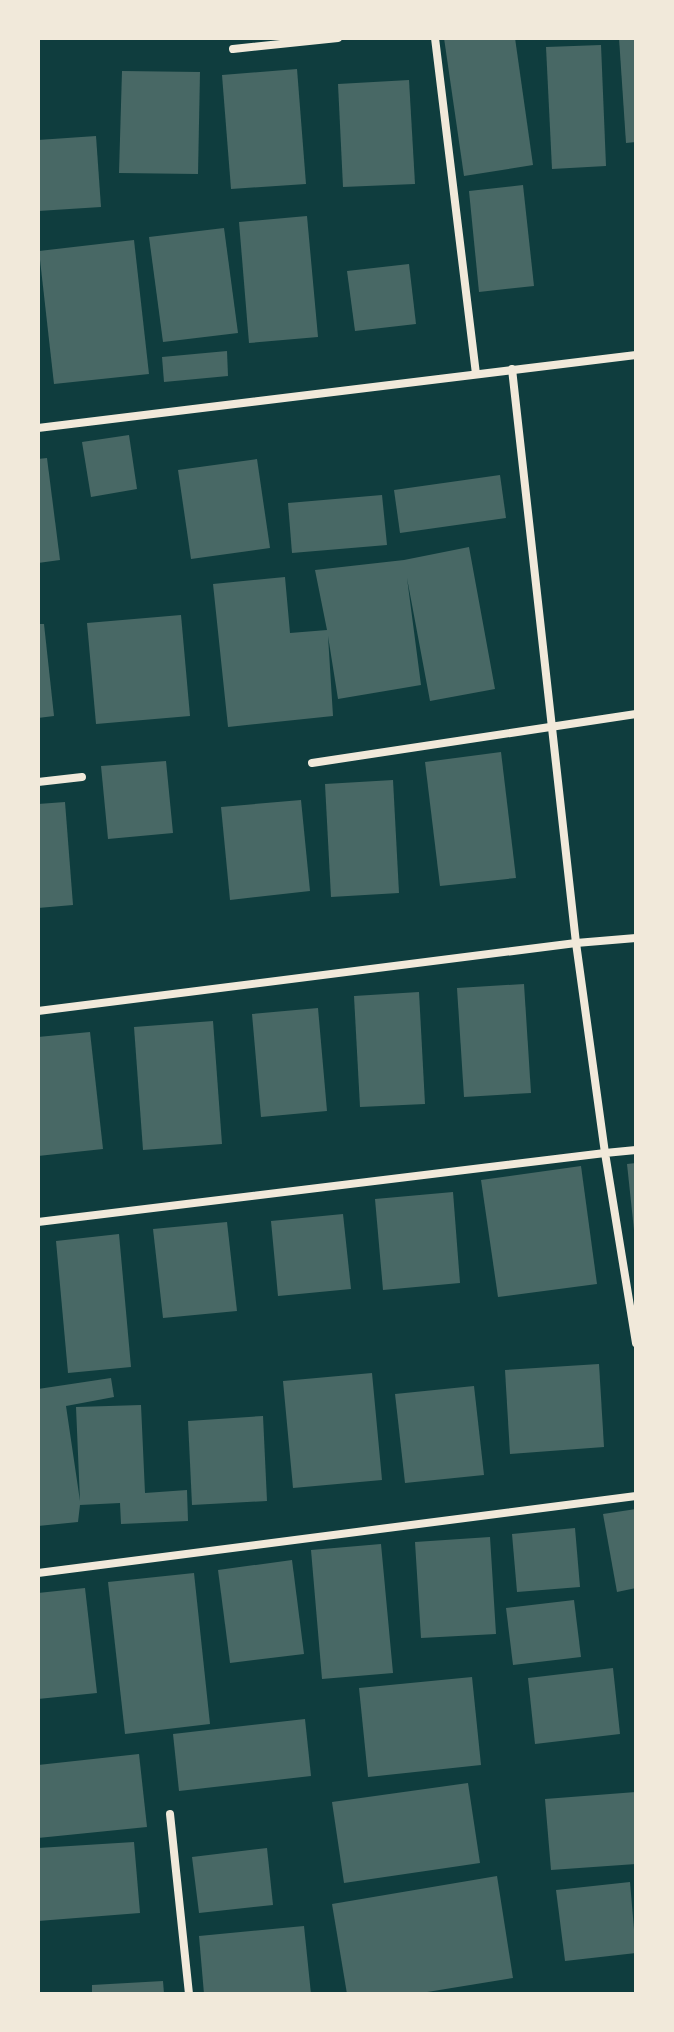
<svg xmlns="http://www.w3.org/2000/svg" width="674" height="2032" font-family="Karla,sans-serif">
<style>
.building{fill:#486865}
.lines{fill:none;stroke-linecap:round;stroke-linejoin:round}
.minor{stroke:#f1e9da;stroke-width:8}
</style>
<rect width="100%" height="100%" fill="#0f3d3e"/>
<!-- building -->
<g class="building">
<polygon points="444,38 515,38 533,165 464,176"/>
<polygon points="619,38 636,38 636,142 626,143"/>
<polygon points="601,45 606,166 552,169 546,47"/>
<polygon points="297,69 306,184 231,189 222,75"/>
<polygon points="122,71 200,72 198,174 119,173"/>
<polygon points="409,80 415,184 343,187 338,84"/>
<polygon points="96,136 101,207 38,211 38,140"/>
<polygon points="523,185 534,286 479,292 469,191"/>
<polygon points="307,216 318,337 249,343 239,222"/>
<polygon points="224,228 238,333 163,342 149,237"/>
<polygon points="134,240 149,374 54,384 39,251"/>
<polygon points="409,264 416,324 355,331 347,271"/>
<polygon points="227,351 228,376 164,382 162,357"/>
<polygon points="129,435 137,489 91,497 82,442"/>
<polygon points="47,458 60,560 38,563 38,459"/>
<polygon points="257,459 270,548 191,559 178,470"/>
<polygon points="500,475 506,518 400,533 394,490"/>
<polygon points="382,495 387,545 292,553 288,503"/>
<polygon points="469,547 495,689 430,701 407,578 421,685 338,699 328,636 333,716 228,727 213,584 285,577 290,633 327,630 315,570 404,560"/>
<polygon points="181,615 190,716 96,724 87,623"/>
<polygon points="38,624 44,624 54,716 38,718"/>
<polygon points="501,752 516,878 440,886 425,762"/>
<polygon points="166,761 173,833 108,839 101,766"/>
<polygon points="393,780 399,893 331,897 325,784"/>
<polygon points="301,800 310,891 230,900 221,807"/>
<polygon points="65,802 73,905 38,908 38,804"/>
<polygon points="524,984 531,1093 464,1097 457,988"/>
<polygon points="419,992 425,1104 360,1107 354,996"/>
<polygon points="318,1008 327,1111 261,1117 252,1014"/>
<polygon points="213,1021 222,1144 143,1150 134,1027"/>
<polygon points="90,1032 103,1149 38,1156 38,1037"/>
<polygon points="636,1163 636,1230 634,1230 627,1164"/>
<polygon points="581,1166 597,1284 498,1297 481,1180"/>
<polygon points="453,1192 460,1283 383,1290 375,1199"/>
<polygon points="343,1214 351,1289 278,1296 271,1221"/>
<polygon points="227,1222 237,1311 163,1318 153,1229"/>
<polygon points="119,1234 131,1367 68,1373 56,1241"/>
<polygon points="599,1364 604,1447 510,1454 505,1370"/>
<polygon points="372,1373 382,1480 293,1488 283,1381"/>
<polygon points="111,1378 114,1397 66,1406 80,1501 76,1407 141,1405 145,1493 187,1490 188,1521 121,1524 120,1503 80,1505 78,1522 38,1526 38,1389"/>
<polygon points="474,1386 484,1475 405,1483 395,1394"/>
<polygon points="263,1416 267,1501 192,1505 188,1421"/>
<polygon points="636,1509 636,1588 617,1592 603,1514"/>
<polygon points="575,1528 580,1587 517,1592 512,1534"/>
<polygon points="490,1537 496,1634 421,1638 415,1542"/>
<polygon points="381,1544 393,1673 322,1679 311,1550"/>
<polygon points="292,1560 304,1654 230,1663 218,1570"/>
<polygon points="194,1573 210,1724 125,1734 108,1582"/>
<polygon points="85,1588 97,1693 38,1699 38,1593"/>
<polygon points="574,1600 581,1657 513,1665 506,1608"/>
<polygon points="613,1668 620,1734 535,1744 528,1678"/>
<polygon points="472,1677 481,1765 368,1777 359,1688"/>
<polygon points="305,1719 311,1776 179,1791 173,1734"/>
<polygon points="139,1754 147,1827 38,1838 38,1765"/>
<polygon points="468,1783 480,1863 344,1883 332,1802"/>
<polygon points="636,1792 636,1864 551,1870 545,1799"/>
<polygon points="134,1842 140,1913 38,1921 38,1848"/>
<polygon points="267,1848 273,1905 199,1913 192,1857"/>
<polygon points="497,1876 513,1978 415,1994 347,1994 332,1904"/>
<polygon points="630,1882 636,1953 565,1961 556,1890"/>
<polygon points="304,1926 311,1994 204,1994 199,1936"/>
<polygon points="163,1981 164,1994 92,1994 92,1985"/>
</g>
<g class="lines">
<!-- minor -->
<g class="minor">
<polyline points="435,38 476,374"/>
<polyline points="233,49 338,38"/>
<polyline points="38,428 636,355"/>
<polyline points="312,763 636,714"/>
<polyline points="38,782 82,777"/>
<polyline points="38,1011 576,943 636,938"/>
<polyline points="636,1150 605,1153 636,1343"/>
<polyline points="38,1222 605,1153 576,943 512,369"/>
<polyline points="38,1573 636,1496"/>
<polyline points="170,1814 189,1994"/>
</g>
</g>
<!-- border -->
<rect width="674" height="2032" fill="none" stroke="#f1e9da" stroke-width="80"/>
</svg>
